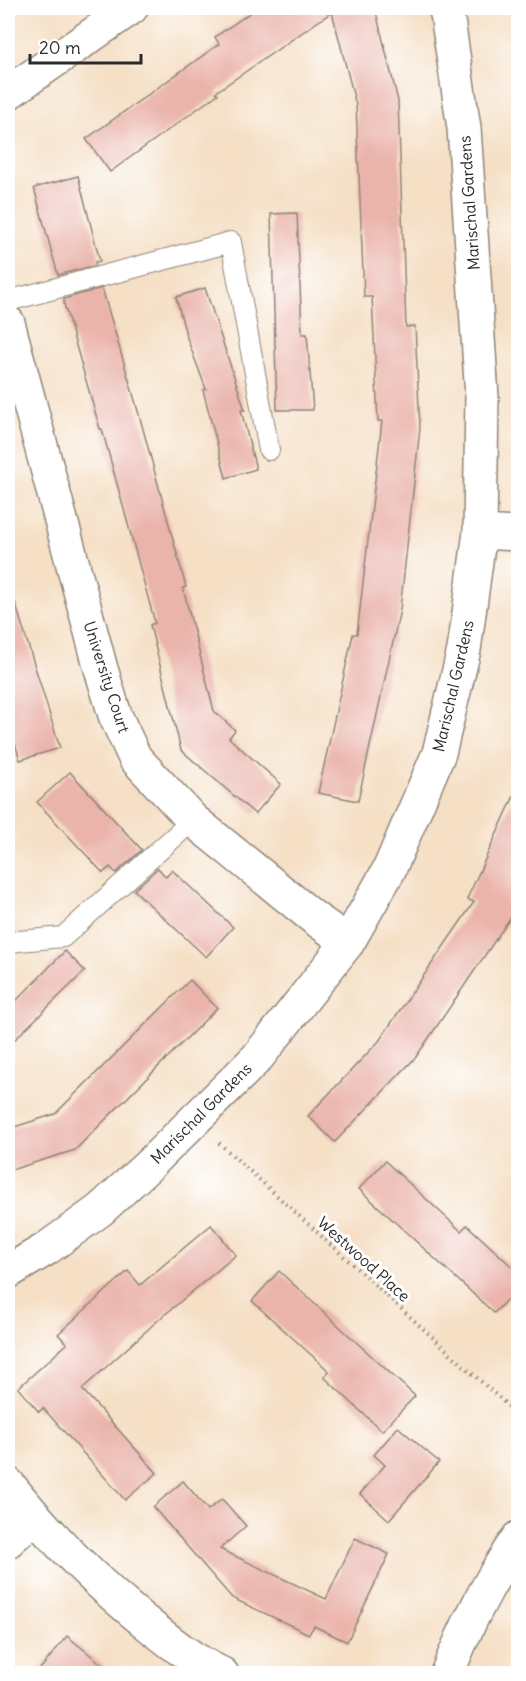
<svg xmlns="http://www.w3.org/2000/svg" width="526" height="1681" font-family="Delius,sans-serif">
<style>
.building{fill:#eab4ab}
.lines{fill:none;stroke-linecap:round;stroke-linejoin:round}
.service-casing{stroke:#908578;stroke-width:22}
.minor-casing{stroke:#908578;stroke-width:36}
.path{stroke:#908578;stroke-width:4;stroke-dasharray:1.5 4.5;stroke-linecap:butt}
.service{stroke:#fff;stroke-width:20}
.minor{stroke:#fff;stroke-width:33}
.labels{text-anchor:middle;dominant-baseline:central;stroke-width:6;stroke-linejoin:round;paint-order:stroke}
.street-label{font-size:16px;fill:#2b2b2b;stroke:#fff}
</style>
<rect width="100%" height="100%" fill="#fff"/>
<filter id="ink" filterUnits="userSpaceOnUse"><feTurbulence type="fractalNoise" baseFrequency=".0167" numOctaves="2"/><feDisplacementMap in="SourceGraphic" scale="12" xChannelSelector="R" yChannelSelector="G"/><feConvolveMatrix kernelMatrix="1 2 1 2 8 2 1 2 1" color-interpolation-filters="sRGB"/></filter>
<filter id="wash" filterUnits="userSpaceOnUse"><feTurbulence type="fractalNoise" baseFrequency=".008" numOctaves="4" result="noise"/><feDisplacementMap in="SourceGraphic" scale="24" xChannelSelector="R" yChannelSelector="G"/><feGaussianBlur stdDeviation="1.35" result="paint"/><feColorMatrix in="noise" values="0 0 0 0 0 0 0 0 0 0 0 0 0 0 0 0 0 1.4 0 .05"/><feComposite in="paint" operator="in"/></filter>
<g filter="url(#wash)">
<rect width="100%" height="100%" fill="#f5dfc5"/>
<g id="blocks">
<!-- building -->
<g class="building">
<polygon points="257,8 375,8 398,101 406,327 415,326 420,428 400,610 358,801 318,793 353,634 357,634 382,421 378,421 372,297 364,297 356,105 332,12 216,92 218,94 110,172 86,139 219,44 215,37"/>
<polygon points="78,176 100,261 95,262 96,265 58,275 34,188"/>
<polygon points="297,213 302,334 307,334 313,410 277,410 271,214"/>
<polygon points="102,288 140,418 186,587 183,588 214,711 235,730 229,738 281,784 255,814 181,750 150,625 155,623 102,429 100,429 64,304 64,299"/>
<polygon points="205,288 245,410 241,410 256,469 226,478 203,390 206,389 186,335 176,297"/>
<polygon points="15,602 60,748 20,760 8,721 8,603"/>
<polygon points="70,772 142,850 116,873 110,867 103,873 37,802"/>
<polygon points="519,785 519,905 416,1057 335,1142 308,1116 379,1041 474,902 467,899"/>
<polygon points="158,868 166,877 172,870 233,927 206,957 134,890"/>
<polygon points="65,951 85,971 9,1045 8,1043 8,1009"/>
<polygon points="190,980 217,1008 75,1150 8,1171 8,1129 55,1114"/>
<polygon points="385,1161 461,1231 467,1225 519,1273 519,1287 494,1313 359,1189"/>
<polygon points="211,1225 236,1255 156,1322 82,1389 157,1473 125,1500 43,1408 39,1412 18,1388 67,1344 58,1334 128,1271 140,1285"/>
<polygon points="279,1271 415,1396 382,1431 324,1377 329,1371 252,1301"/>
<polygon points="398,1427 439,1462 389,1520 360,1494 385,1465 374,1455"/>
<polygon points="183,1481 208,1510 222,1499 246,1526 220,1549 326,1599 355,1538 389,1554 347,1642 314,1626 309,1634 232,1598 153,1507"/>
<polygon points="67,1636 114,1674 36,1674"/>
</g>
</g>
</g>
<g filter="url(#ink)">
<use href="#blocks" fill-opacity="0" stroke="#908578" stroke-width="1.5"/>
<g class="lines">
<!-- service casing -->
<g class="service-casing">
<g id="service">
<polyline points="8,301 231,242 269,450"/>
<polyline points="8,942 63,937 193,820"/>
</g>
</g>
<!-- minor casing -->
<g class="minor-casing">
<g id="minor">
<polyline points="8,93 131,8"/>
<polyline points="8,323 101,669 115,715 135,758 193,820 314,918 348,942"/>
<polyline points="480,532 518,534"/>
<polyline points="8,1272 46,1249 100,1210 149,1165 257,1058 348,942 389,870 439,753 464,650 480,532 482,397 464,128 447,14 445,8"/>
<path d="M8,1484C47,1533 90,1577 139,1617C165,1638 190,1659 222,1674"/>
<polyline points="8,1541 34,1517"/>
<path d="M447,1674C466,1625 489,1581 518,1538"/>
</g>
</g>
<!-- path -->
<polyline class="path" points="219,1143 518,1415"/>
<!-- service -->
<use href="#service" class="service"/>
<!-- minor -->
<use href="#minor" class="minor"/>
</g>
</g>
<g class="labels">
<!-- street labels -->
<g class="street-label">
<text transform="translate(469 203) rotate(-94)">Marischal Gardens</text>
<text transform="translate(107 677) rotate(72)">University Court</text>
<text transform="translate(453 686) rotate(-77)">Marischal Gardens</text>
<text transform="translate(201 1113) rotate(-45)">Marischal Gardens</text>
<text transform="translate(364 1259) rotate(42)">Westwood Place</text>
</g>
</g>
<!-- margin -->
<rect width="526" height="1681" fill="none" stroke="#fff" stroke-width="30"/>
<!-- scale -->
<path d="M30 54v9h111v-9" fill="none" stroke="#2b2b2b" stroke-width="3"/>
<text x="39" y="54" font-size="18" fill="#2b2b2b" stroke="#ffffff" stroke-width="4.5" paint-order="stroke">20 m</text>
</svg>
